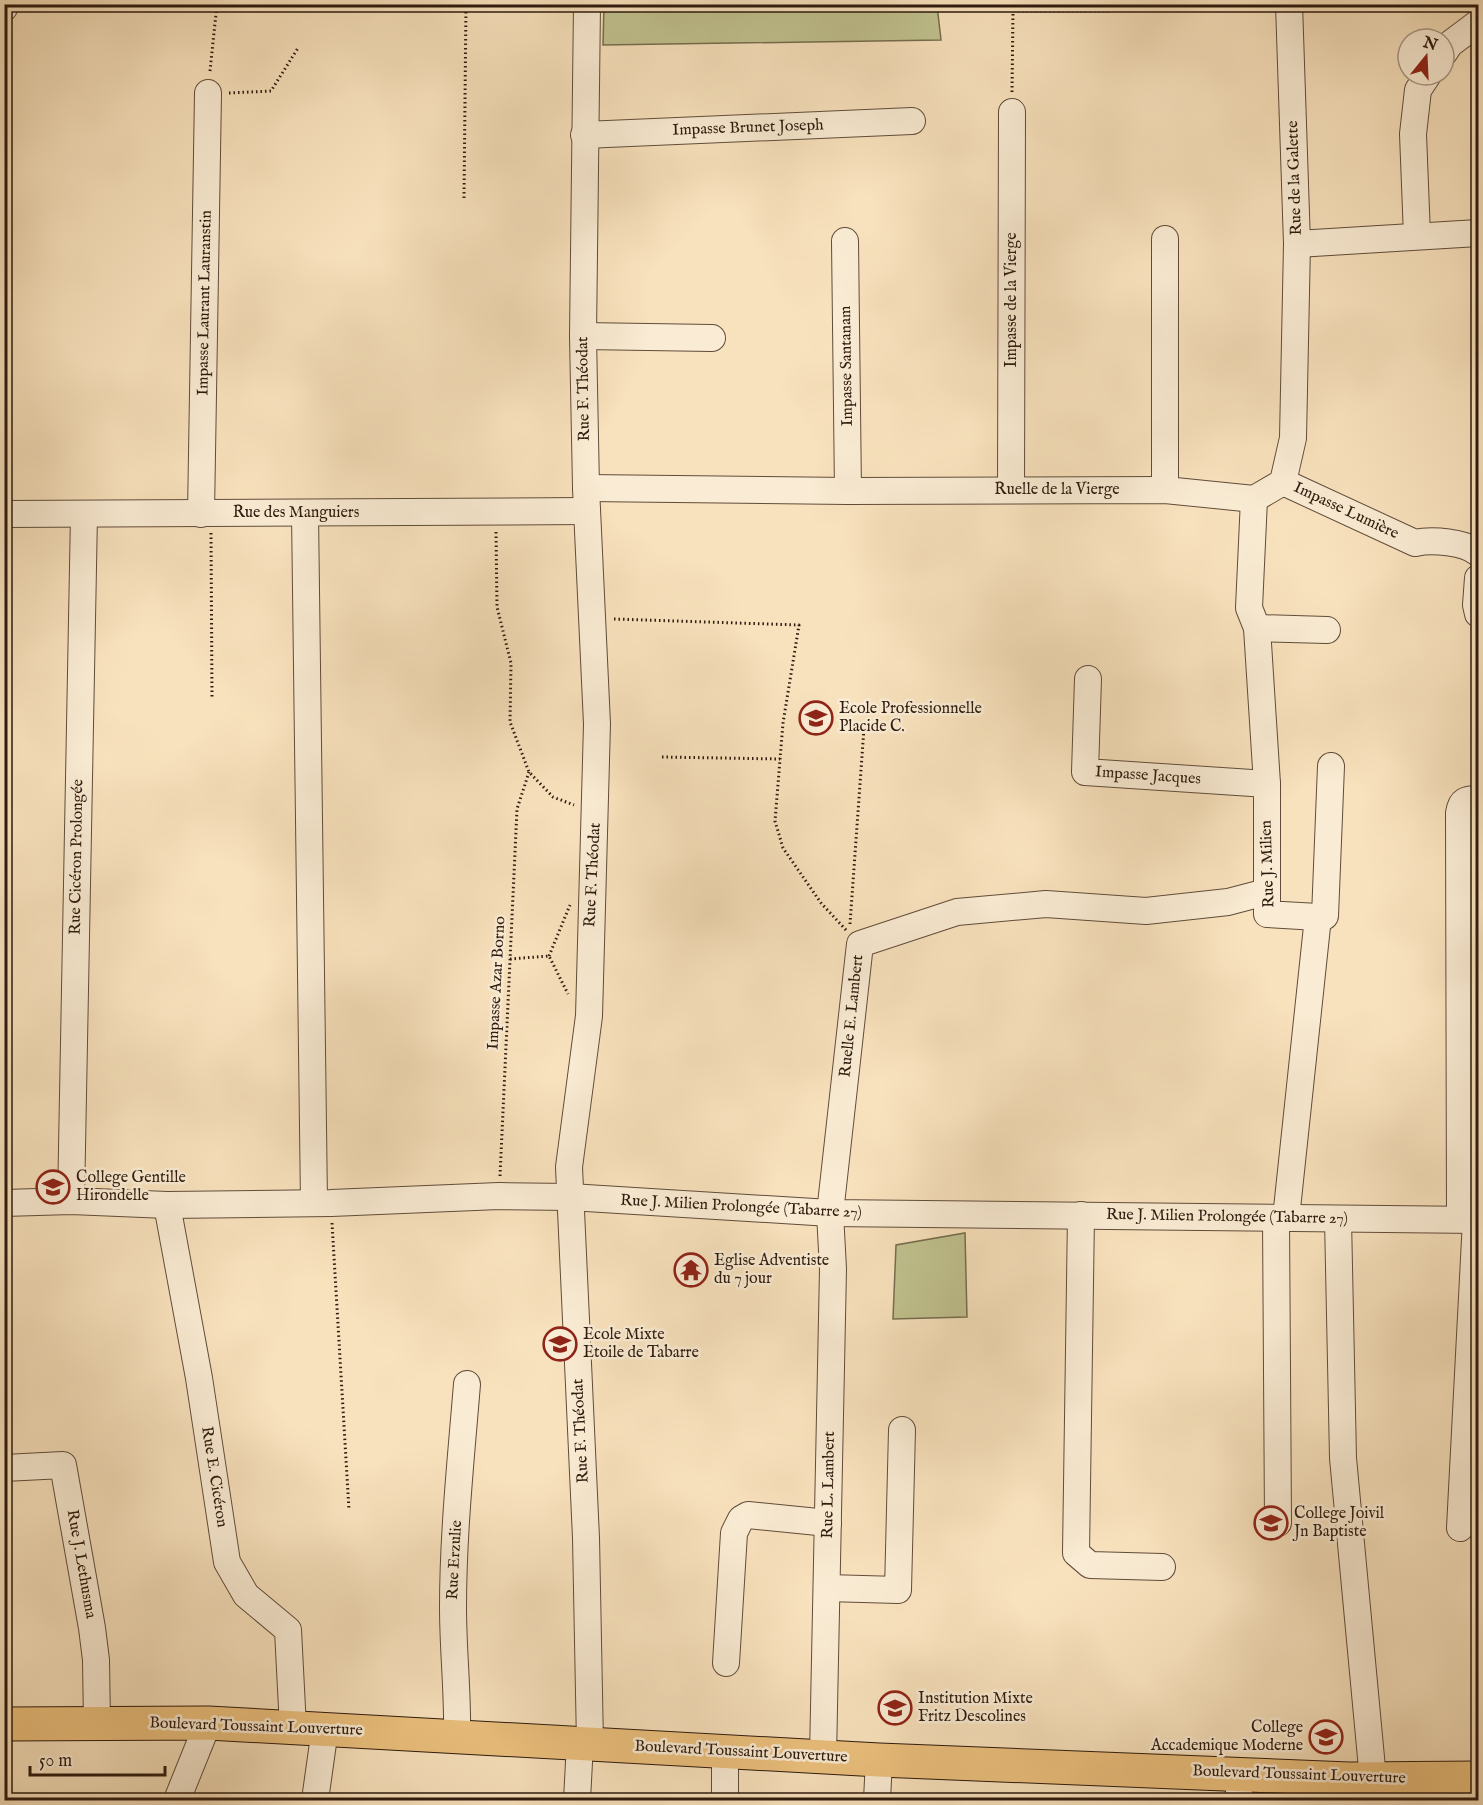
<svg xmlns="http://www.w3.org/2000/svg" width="1483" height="1805" font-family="'IM FELL English',serif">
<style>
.green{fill:#c0c28f;stroke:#766e4e;stroke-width:1.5}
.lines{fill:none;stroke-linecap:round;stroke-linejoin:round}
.minor-casing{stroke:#604c3a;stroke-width:28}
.major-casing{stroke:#2d1a0e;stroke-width:35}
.path{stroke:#2d1a0e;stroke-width:3;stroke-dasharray:1.5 3;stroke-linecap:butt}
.minor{stroke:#faecd4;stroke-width:26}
.major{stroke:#ecc17e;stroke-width:33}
.labels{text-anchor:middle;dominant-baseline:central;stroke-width:5;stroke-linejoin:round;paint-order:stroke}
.street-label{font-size:16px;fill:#2d1a0e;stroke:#faecd4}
.poi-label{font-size:16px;fill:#2d1a0e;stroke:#faecd4;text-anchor:start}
</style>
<rect width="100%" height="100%" fill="#f8e2bd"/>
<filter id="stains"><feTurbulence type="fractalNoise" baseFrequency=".00333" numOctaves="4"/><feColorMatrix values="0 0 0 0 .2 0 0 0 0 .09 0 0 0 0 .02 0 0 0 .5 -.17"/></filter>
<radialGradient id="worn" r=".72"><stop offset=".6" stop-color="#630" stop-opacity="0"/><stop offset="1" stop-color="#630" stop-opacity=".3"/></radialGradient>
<!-- green -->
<g class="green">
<polygon points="604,4 937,5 941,40 603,45"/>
<polygon points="965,1233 967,1317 893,1319 896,1245"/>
</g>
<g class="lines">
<!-- minor casing -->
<g class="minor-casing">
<g id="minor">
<polyline points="587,4 583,336 586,488 597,724 589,1016 569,1167 586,1538 590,1744"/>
<polyline points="1289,4 1297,244 1478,233"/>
<polyline points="4,8 5,4"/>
<polyline points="1444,53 1450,44 1478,23"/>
<polyline points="584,135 912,121"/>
<polyline points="1417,236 1413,134 1418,90 1428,75"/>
<polyline points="845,241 848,491"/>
<polyline points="583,336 712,338"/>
<path d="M1283,482L1415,543C1432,539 1465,542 1478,553"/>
<polyline points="586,488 848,491 1165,490 1254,499 1283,482 1293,438 1297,244"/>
<polyline points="1011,489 1012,112"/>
<polyline points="1165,490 1165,239"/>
<polyline points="1254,499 1249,608 1257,628 1267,784 1267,914 1318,917 1286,1218"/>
<polyline points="305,513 314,1203"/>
<polyline points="4,514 587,511"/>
<polyline points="201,514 208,93"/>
<polyline points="1478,578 1476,605 1478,614"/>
<polyline points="1257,628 1327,630"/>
<polyline points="1088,679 1085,772 1267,784"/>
<polyline points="1318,917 1325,916 1331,766"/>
<polyline points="71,1201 84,514"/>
<polyline points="4,1203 71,1201 167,1205 331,1203 499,1196 570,1197 830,1213 1478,1220"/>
<polyline points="167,1205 199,1378 227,1562 246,1595 288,1630 293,1728"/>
<polyline points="1081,1215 1076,1553 1090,1565 1162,1567"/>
<polyline points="1276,1218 1278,1523"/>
<polyline points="1338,1219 1343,1458 1373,1779"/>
<path d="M1460,1219L1459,813C1461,800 1466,799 1478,799"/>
<polyline points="4,1468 63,1465 92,1628 96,1660 97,1723"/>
<polyline points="1460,1528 1476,1220"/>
<polyline points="827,1588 898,1590 902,1430"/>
<polyline points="726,1663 734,1533 741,1519 748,1515 828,1523"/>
<path d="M457,1736C458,1693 453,1651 453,1608C453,1533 461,1458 467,1384"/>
<polyline points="823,1757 833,1269 830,1213 860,944 957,912 1046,904 1146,911 1228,902 1266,892"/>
<polyline points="1239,1775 1239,1800"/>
<polyline points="1475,1778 1478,1800"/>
<polyline points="177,1800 208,1723"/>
<polyline points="315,1800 325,1729"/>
<polyline points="577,1800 580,1743"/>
<polyline points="725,1800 725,1751"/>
<polyline points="877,1800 879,1760"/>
<polyline points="1348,1800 1349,1779"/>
</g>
</g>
<!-- major casing -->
<g class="major-casing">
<polyline id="major" points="4,1724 208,1723 879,1760 1349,1779 1478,1778"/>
</g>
<!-- path -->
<g class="path">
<polyline points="210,71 217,4"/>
<polyline points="1012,92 1013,11 1111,11"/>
<polyline points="229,93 271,91 298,48"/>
<polyline points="464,198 466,4"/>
<polyline points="496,532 497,607 511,663 510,722 529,772 553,797 574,805"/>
<polyline points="211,533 212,697"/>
<polyline points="614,619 799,625 783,723 775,821 783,848 821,903 846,930"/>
<polyline points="662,757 780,759"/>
<polyline points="850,924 864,728"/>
<polyline points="549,956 570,905"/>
<polyline points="510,959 549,956 568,994"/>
<polyline points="500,1176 517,809 529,772"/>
<polyline points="332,1223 349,1510"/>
</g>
<!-- minor -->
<use href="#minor" class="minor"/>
<!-- major -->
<use href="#major" class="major"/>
</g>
<!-- icons -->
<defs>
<g id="school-ring" transform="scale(1.725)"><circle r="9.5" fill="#faecd4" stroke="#8f2418" stroke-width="1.5"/><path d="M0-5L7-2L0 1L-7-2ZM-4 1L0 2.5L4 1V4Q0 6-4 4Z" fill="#8f2418"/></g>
<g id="temple-ring" transform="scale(1.725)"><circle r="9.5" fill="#faecd4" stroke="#8f2418" stroke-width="1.5"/><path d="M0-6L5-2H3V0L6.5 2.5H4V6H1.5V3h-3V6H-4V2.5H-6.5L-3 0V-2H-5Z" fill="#8f2418"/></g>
</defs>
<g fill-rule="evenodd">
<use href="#school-ring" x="816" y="718"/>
<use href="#school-ring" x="53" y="1187"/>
<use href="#temple-ring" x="691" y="1270"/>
<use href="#school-ring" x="560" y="1344"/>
<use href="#school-ring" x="1271" y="1523"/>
<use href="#school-ring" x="895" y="1708"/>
<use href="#school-ring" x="1326" y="1737"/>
</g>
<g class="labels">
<!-- street labels -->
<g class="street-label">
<text transform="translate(748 128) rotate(-2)">Impasse Brunet Joseph</text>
<text transform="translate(1295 178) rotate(-92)">Rue de la Galette</text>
<text transform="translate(1012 300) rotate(-90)">Impasse de la Vierge</text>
<text transform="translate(205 303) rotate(-89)">Impasse Laurant Lauranstin</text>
<text transform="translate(847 366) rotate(-91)">Impasse Santanam</text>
<text transform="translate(584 389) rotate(-91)">Rue F. Théodat</text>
<text x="1057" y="490">Ruelle de la Vierge</text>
<text transform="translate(1346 511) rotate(25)">Impasse Lumière</text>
<text x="296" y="513">Rue des Manguiers</text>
<text transform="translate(1148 776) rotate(4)">Impasse Jacques</text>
<text transform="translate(77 857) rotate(-89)">Rue Cicéron Prolongée</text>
<text transform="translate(1268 864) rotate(-92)">Rue J. Milien</text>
<text transform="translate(593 875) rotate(-87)">Rue F. Théodat</text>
<text transform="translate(497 983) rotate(-87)">Impasse Azar Borno</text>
<text transform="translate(852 1016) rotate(-84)">Ruelle E. Lambert</text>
<text transform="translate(741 1207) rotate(3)">Rue J. Milien Prolongée (Tabarre 27)</text>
<text transform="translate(1227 1217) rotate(1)">Rue J. Milien Prolongée (Tabarre 27)</text>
<text transform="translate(581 1431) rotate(-93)">Rue F. Théodat</text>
<text transform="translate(214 1477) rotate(81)">Rue E. Cicéron</text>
<text transform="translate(829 1485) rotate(-89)">Rue L. Lambert</text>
<text transform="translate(455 1560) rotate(-87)">Rue Erzulie</text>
<text transform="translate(81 1564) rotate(80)">Rue J. Lethusma</text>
<text transform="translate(256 1727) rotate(2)">Boulevard Toussaint Louverture</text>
<text transform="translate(741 1752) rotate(3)">Boulevard Toussaint Louverture</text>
<text transform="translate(1299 1775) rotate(2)">Boulevard Toussaint Louverture</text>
</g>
<!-- poi labels -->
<g class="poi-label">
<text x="839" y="709">Ecole Professionnelle<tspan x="839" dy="18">Placide C.</tspan></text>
<text x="76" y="1178">College Gentille<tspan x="76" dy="18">Hirondelle</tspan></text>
<text x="714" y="1261">Eglise Adventiste<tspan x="714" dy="18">du 7 jour</tspan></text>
<text x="583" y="1335">Ecole Mixte<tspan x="583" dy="18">Etoile de Tabarre</tspan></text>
<text x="1294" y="1514">College Joivil<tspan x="1294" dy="18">Jn Baptiste</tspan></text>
<text x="918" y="1699">Institution Mixte<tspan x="918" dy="18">Fritz Descolines</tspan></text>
<text x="1303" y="1728" text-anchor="end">College<tspan x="1303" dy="18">Accademique Moderne</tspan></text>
</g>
</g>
<!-- margin -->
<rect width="1483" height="1805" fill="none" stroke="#f8e2bd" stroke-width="24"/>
<rect x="6" y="6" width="1471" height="1793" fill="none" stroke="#2d1a0e" stroke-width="3"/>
<rect x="12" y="12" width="1459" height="1781" fill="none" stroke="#2d1a0e" stroke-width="1.5"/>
<!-- north arrow -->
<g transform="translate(1426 57) rotate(18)"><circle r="28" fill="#faecd4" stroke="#a89885" stroke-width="1.5"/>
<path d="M0-4.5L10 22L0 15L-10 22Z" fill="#8f2418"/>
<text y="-9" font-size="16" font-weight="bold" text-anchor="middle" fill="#2d1a0e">N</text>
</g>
<!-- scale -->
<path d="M30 1766v9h135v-9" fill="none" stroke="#2d1a0e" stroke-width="3"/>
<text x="39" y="1766" font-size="18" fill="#2d1a0e" stroke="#faecd4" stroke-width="4.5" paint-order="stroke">50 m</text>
<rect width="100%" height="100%" filter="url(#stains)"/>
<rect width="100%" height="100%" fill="url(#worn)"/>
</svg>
